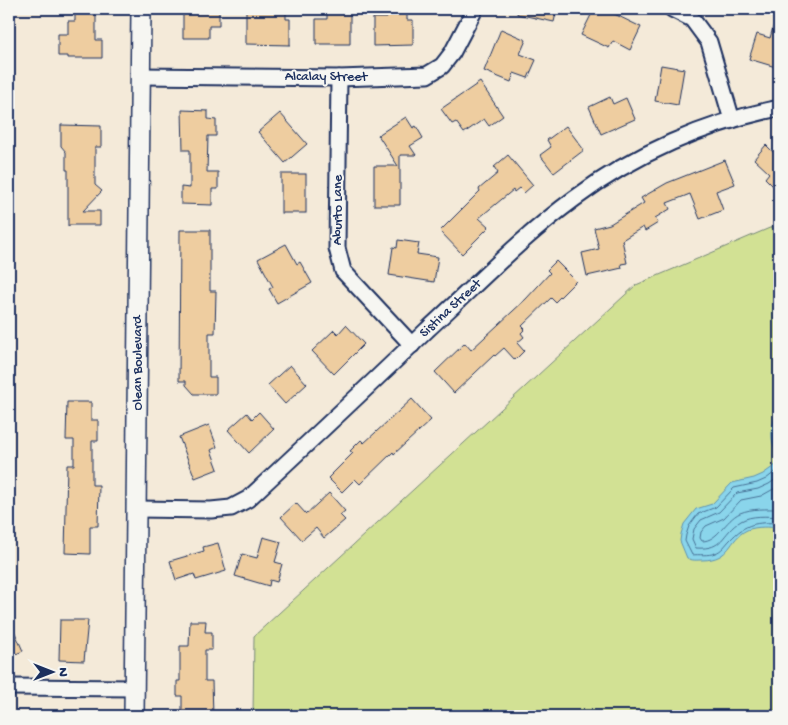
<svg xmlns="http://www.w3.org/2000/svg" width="788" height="725" font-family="'Gochi Hand',sans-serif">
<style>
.green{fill:#d2e194;stroke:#768879}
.water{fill:#8ad5eb;stroke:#5e93b3}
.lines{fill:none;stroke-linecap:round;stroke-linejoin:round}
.shore{stroke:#477196;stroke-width:1}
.building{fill:#eecda0;stroke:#1b2f5e}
.minor-casing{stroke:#1b2f5e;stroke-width:19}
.tertiary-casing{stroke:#1b2f5e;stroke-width:22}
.minor{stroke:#f6f6f2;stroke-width:15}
.tertiary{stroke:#f6f6f2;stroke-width:19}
.labels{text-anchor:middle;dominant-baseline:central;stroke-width:4;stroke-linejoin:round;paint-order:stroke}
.street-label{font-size:14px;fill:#1b2f5e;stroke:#f6f6f2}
</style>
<rect width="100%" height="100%" fill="#f4ead9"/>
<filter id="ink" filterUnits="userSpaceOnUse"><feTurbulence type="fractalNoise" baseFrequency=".02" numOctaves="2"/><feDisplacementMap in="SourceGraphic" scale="10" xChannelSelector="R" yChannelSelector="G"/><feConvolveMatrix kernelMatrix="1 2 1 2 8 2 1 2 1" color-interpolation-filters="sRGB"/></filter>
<g filter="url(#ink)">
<!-- green -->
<polygon class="green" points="779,224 779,716 253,716 254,636 636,285"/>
<!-- water -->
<g class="water">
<path d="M779,406V452L776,451C768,436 773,421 779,406Z"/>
<path d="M777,464H779V528C770,527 757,526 747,530C728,539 732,560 702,560C697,560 692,561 687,558L680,541L681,534L684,524L696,509L712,504L732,483L754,478L763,474Z"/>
</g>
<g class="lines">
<!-- shore -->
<g class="shore">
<path d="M779,469L766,479L757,483L734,488L716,507L698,514L689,526L686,535L685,541L692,555C699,554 708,556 715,553C722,551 725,545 730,540C746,523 756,522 779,523"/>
<path d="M779,477L769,484L758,489L737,493L719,512L701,520L694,529L692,539L696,548C725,550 720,534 741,521C751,515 768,516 779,517"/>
<path d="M779,486L761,496L741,500L724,518L706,526L701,532L700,538L702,541C718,541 725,520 740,513C752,508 767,509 779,509"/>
</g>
</g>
<!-- building -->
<g class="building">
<polygon points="183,9 219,9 219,26 209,26 209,38 183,38"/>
<polygon points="246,9 286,9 286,19 290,19 290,45 246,44"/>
<polygon points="327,9 350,9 350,44 316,44 316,19 327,19"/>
<polygon points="518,9 557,9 554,22 517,14"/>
<polygon points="594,9 604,9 641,27 630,50 613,41 609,48 581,35"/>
<polygon points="386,12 407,12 407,20 413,20 413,45 373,46 373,18 387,18"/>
<polygon points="75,14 96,14 96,40 102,40 102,58 68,58 68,56 58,56 58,34 68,34 68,21 75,21"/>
<polygon points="776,17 779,17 779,68 749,59 757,34 770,38"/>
<polygon points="501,29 526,40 520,54 536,60 528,78 514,73 511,82 484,71"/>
<polygon points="661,65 684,69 678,105 655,101"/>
<polygon points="480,82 503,116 489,126 484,119 464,133 456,122 452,124 441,109"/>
<polygon points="610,97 613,104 626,98 635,119 601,134 589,107"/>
<polygon points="182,110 208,111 208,119 216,120 216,136 208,136 207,172 218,172 218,189 212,189 212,205 181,204 181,187 190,188 190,150 183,150"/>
<polygon points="280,113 307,144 285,163 258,132"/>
<polygon points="406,117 413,128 416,126 423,138 410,146 416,155 400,155 400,205 374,205 374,166 398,166 378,135"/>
<polygon points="61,125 101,126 101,147 95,147 95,185 102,191 83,211 100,211 100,225 69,225 68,227 68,170 66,170 66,152 61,146"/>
<polygon points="566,126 584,150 554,173 540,155 551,147 547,140"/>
<polygon points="766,145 779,158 779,192 765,178 769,173 754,159"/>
<polygon points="508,155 533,185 524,193 519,188 514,192 513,190 479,218 489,227 462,254 440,231 480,191 479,189 498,173 494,167"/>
<polygon points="725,160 735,184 716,191 723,210 700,219 690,194 667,203 670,209 655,218 658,223 645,231 643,227 622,240 627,263 621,264 622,268 587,276 582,253 599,249 594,228 610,224 644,203 641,198 667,183"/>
<rect x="281" y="174" width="25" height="39"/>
<polygon points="180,230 210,230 210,291 216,291 215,333 209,333 209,377 216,377 216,394 194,394 186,385 186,381 179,381"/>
<polygon points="398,240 419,243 417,254 438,257 434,282 389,275 393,247 397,248"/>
<polygon points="286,244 297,264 300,262 312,283 277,303 269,289 273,287 258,259"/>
<polygon points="556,261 576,281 555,302 551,298 522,326 525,329 521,333 524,337 517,343 524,351 515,360 504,348 495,356 494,355 454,393 435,372 465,343 471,350 526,299 550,273 547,270"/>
<polygon points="346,325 364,344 334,374 312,351 334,330 338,334"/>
<polygon points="290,365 307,384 285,404 268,385"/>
<polygon points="412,399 431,420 394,454 393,452 360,484 355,479 342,492 328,478 353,453 350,451 361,440 364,443"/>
<polygon points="67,402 91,402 91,420 98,420 98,441 92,441 92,485 99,485 98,526 90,526 90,554 65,553 67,465 74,465 74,440 66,440"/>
<polygon points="259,412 274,429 249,453 228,430 247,413 252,419"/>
<polygon points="209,425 217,447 211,450 218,469 195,478 179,437"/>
<polygon points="329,493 345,511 340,515 345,520 324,538 316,528 302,540 281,517 296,503 306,514"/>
<polygon points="263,537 281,542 275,562 282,564 277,582 270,580 269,586 235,576 242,554 257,558"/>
<polygon points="218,543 226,571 196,580 194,574 176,580 170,561 204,551 203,547"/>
<polygon points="9,619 23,651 9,657"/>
<polygon points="60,620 88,620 84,661 59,660"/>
<polygon points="190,621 206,621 205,632 212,632 212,650 205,650 205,681 212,681 213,716 182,716 182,696 177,696 177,681 180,681 180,646 189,646"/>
</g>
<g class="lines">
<!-- minor casing -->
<g class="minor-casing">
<g id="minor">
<polyline points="672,9 692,19 709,42 732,120"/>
<polyline points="140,76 339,78 427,75 442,66 452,53 475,9"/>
<polyline points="339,78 337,248 343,271 412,345"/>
<path d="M137,509L211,510L231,508L248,499C308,443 368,387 427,330C475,286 521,238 574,199C634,154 706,123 779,108"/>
<polyline points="9,687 134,688"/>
</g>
</g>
<!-- tertiary casing -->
<g class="tertiary-casing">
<polyline id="tertiary" points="134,716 141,9"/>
</g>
<!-- minor -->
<use href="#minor" class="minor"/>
<!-- tertiary -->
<use href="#tertiary" class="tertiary"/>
</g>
</g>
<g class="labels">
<!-- street labels -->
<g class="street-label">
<text x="326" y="77">Alcalay Street</text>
<text transform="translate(338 210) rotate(-90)">Aburto Lane</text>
<text transform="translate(451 309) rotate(-43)">Sistina Street</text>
<text transform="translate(138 363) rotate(-90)">Olean Boulevard</text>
</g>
</g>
<!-- margin -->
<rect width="788" height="725" fill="none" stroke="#f6f6f2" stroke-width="30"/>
<rect x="15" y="15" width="758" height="695" fill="none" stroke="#1b2f5e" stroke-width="2" filter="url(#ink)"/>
<!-- north arrow -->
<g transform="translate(52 672) rotate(90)" stroke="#f6f6f2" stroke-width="4" paint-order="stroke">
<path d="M0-4L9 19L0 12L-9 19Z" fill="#1b2f5e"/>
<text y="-8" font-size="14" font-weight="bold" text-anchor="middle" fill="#1b2f5e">N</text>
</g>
</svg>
